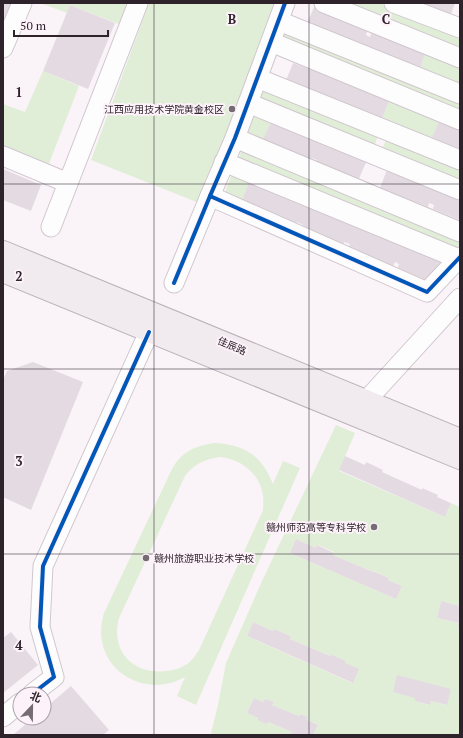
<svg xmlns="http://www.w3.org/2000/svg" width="463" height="738" font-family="'PT Serif','Noto Sans SC',serif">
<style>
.green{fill:#e1eed7;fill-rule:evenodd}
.building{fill:#e3dbe1}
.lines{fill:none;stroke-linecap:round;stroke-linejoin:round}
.minor-casing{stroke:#d0c7ce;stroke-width:21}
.major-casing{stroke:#bbaeb9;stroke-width:24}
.minor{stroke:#fefdfe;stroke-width:19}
.major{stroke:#f1eaef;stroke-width:22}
.cycleway-casing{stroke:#fdf1fa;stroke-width:6}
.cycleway{stroke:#0057b8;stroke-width:4}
.grid{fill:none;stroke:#2e232b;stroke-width:1;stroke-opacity:0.55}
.poi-dot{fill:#756c73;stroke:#fdf1fa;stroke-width:1.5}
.labels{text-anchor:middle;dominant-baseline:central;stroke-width:4;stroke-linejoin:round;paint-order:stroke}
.poi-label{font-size:10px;fill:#2e232b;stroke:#fdf1fa;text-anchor:end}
.street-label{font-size:10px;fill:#2e232b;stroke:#fdf1fa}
.grid-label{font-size:13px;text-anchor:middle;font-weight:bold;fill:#2e232b;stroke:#fdf1fa;stroke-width:4;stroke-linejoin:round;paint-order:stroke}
</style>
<rect width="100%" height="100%" fill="#faf4f9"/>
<!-- green -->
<g class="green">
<polygon points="40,3 132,3 124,26 70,5 67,13"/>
<polygon points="149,3 278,3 199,203 91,160"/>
<polygon points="342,3 379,3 460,35 460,50"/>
<polygon points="284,30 460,103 460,113 280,39"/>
<polygon points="426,52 460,66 460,82 458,86 419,71"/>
<polygon points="43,71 79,86 48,166 3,148 3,104 25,112"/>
<polygon points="263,89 379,133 374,147 257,103"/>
<polygon points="389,101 439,121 431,140 381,121"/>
<polygon points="253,114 271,122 262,141 244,133"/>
<polygon points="387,138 460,169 460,182 382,149"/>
<polygon points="242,149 460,243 460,250 237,163"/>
<polygon points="232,174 249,182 241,203 223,197"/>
<path d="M336,425L355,433L339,471L445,517L451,503L460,507V606L441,601L437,618L459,623L460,735H313L318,725L307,720L308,717L300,714L299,716L272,705L273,702L265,699L263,702L254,698L247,713L258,718L257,719L268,722L292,732L294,735H213L211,733L218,705L226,663L262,581ZM296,539L316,548L318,545L334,552L333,555L373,572L374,571L389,578L388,580L402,586L396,599L290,553ZM253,622L273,631L274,629L291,636L290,639L330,656V654L346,661L345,663L352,683L247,636ZM451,689L446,705L431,701L429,705L415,701V698Z"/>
<path d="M215,443C246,445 262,456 273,484L283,461L300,468L196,705L177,696L185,677C140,702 88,664 104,613L172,469C182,451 195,446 215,443ZM220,457C239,459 257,471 262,491C264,497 263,504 263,510L199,650C196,654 192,661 187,664C181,668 174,670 167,671C134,675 110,652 119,618L185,476C194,464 205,459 220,457Z"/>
</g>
<!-- building -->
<g class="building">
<polygon points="3,3 16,3 9,23 3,21"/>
<polygon points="407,3 455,3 450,17"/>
<polygon points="70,5 115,23 88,89 43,71"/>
<polygon points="314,7 368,28 366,35 370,37 372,31 426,52 419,71 306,26"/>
<polygon points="293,63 312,70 313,67 328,73 327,76 389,101 381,121 338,104 340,100 335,99 333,102 285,83"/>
<polygon points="439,121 460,126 460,152 431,140"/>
<polygon points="271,122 367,160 358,181 315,164 317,160 312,158 310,162 262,141"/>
<polygon points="388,167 460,192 460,220 433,209 434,205 429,203 428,207 380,188"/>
<polygon points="3,169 41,185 31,211 3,200"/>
<polygon points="249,182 312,204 444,263 435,285 397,269 399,264 395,262 393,267 348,248 350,244 344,242 343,246 302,229 303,225 297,222 296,226 241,203"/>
<polygon points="33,362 83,382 31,510 3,497 3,380 7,371"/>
<polygon points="345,456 365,465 366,462 383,470 382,472 422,490 422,488 438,495 437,497 451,503 445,517 339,470"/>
<polygon points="296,539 316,548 317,545 334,553 333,555 373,572 373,571 389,578 388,580 402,586 396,599 290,553"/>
<polygon points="441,601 460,606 460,627 458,627 459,623 437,618"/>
<polygon points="253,622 273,631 274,629 291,636 290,639 330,656 330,654 346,661 345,663 359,669 353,683 247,636"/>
<polygon points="11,632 38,665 3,693 3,638"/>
<polygon points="397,675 451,689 447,705 431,701 430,705 415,701 415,698 393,692"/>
<polygon points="71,686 109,730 103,735 13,735 33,718 44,718 44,709"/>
<polygon points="254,698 263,702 265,699 274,702 272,705 299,716 300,714 308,717 307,720 318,725 313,735 294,735 291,734 292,732 268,722 267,724 257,720 258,718 247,713"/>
</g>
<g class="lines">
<!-- minor casing -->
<g class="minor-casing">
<g id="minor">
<polyline points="324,3 460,58"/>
<polyline points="394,3 460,28"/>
<polyline points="279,21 460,94"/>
<polyline points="271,42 460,120"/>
<polyline points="3,48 22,3"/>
<polyline points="257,78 460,160"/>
<polyline points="248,103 460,190"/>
<polyline points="235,138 460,232"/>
<polyline points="3,156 68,183"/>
<polyline points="224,162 459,259"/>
<polyline points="210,196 427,292 460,257"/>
<polyline points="51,227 138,3"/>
<polyline points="174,283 210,196 235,138 285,3"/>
<polyline points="365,402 460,298"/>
<polyline points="32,694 54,677 40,627 43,566 149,332"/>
<polyline points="3,717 20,703"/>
</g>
</g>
<!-- major casing -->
<g class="major-casing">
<g id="major">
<polyline points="3,252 460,440"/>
<polyline points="3,271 460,458"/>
</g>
</g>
<!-- minor -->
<use href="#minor" class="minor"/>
<!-- major -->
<use href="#major" class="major"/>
<!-- cycleway casing -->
<g class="cycleway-casing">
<g id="cycleway">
<polyline points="210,196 427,292 460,257"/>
<polyline points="174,283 210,196 235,138 285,3"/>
<polyline points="32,694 54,677 40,627 43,566 149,332"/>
</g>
</g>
<!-- cycleway -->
<use href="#cycleway" class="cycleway"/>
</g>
<!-- grid -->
<path class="grid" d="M154,3V735M309,3V735M3,184H460M3,369H460M3,554H460"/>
<!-- markers -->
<g class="poi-dot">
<circle cx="232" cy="109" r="4"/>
<circle cx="374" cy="527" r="4"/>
<circle cx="146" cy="558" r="4"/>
</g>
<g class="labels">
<!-- poi labels -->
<g class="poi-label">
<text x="224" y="109">江西应用技术学院黄金校区</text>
<text x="366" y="527">赣州师范高等专科学校</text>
<text x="154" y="558" text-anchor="start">赣州旅游职业技术学校</text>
</g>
<!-- street labels -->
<g class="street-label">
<text transform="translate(232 346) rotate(23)">佳辰路</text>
</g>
</g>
<g class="grid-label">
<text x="232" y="24">B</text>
<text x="386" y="24">C</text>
<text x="19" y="97">1</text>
<text x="19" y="281">2</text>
<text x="19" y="466">3</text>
<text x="19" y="650">4</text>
</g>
<!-- border -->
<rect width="463" height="738" fill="none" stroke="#2e232b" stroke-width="8"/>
<!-- north arrow -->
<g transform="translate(32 706) rotate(22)"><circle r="19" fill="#fdf1fa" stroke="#aa9fa7"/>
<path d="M0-3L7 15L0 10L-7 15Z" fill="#756c73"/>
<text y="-6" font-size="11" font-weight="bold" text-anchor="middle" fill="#2e232b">北</text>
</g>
<!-- scale -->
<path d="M14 30v6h94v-6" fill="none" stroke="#2e232b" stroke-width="2"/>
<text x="20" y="30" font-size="12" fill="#2e232b" stroke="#fdf1fa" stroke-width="3" paint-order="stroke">50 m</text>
</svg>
